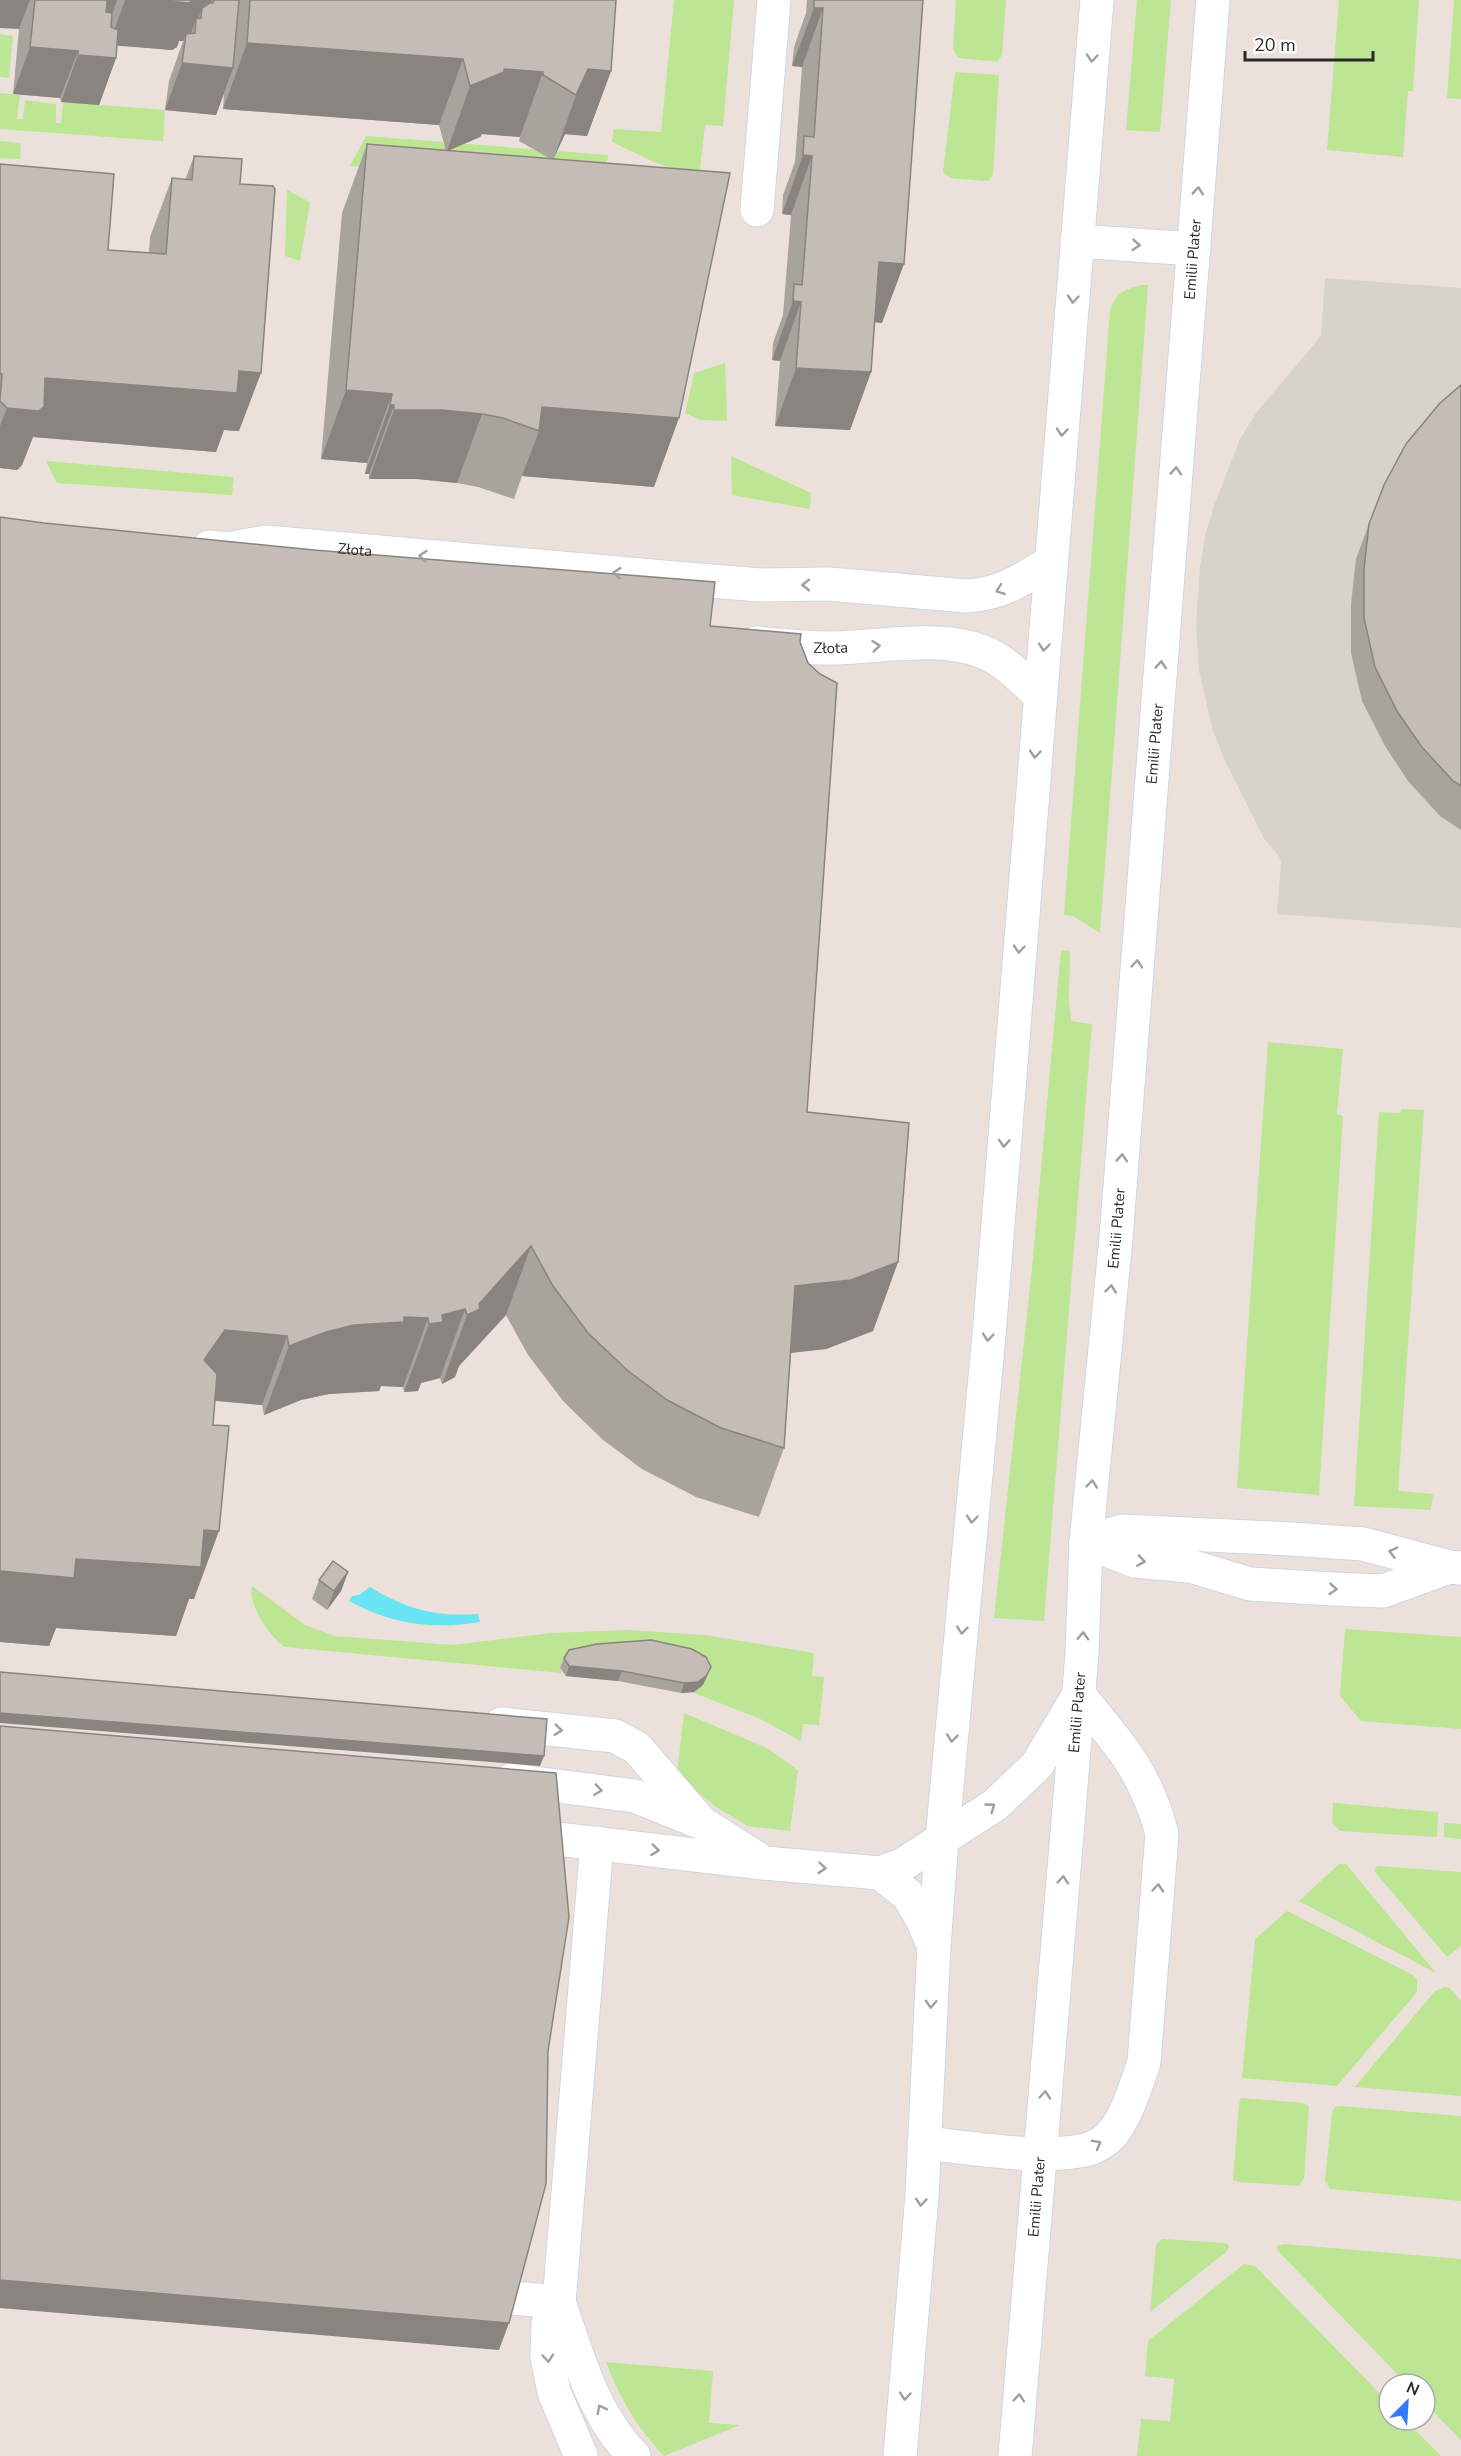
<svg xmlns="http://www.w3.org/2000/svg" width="1461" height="2456" font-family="'Nunito Sans',sans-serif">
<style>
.green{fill:#bce594}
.plaza{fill:#d8d2cd}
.water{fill:#68e4f3}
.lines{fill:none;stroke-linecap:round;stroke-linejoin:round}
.minor-casing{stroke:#cfd6e3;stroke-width:35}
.minor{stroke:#fff;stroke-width:33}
.wall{fill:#a9a39d;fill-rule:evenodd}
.shaded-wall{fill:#89847f}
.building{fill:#c4bdb6;stroke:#89847f;stroke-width:1.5}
.oneway{stroke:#9f9f9f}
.labels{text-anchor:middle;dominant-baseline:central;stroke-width:4.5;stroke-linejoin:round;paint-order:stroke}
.street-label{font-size:15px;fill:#292929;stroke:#fff}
</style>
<rect width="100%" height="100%" fill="#ece1da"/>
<!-- green -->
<g class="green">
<polygon points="674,0 734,0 723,126 705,125 699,178 654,162 612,142 614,129 661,132"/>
<polygon points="956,0 1006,0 1002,55 997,62 958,58 953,49"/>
<polygon points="1137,0 1171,0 1160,132 1126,130"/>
<polygon points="1339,0 1419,0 1413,91 1408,91 1403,157 1327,150"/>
<polygon points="1454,0 1461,0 1461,99 1447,98"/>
<polygon points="0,34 13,36 9,78 0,77"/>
<polygon points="955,72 999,75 993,175 988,181 950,178 943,172"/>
<polygon points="0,93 20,95 17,119 23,119 25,100 56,104 56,123 61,123 63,102 165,110 163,141 0,129"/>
<polygon points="366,136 608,155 608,160 599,168 394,169 350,166"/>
<polygon points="0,141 21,143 20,159 0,158"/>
<polygon points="287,190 310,202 300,261 285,256"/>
<path d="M1142,285H1148L1100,933L1073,916L1064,915L1110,311C1115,293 1125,289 1142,285Z"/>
<polygon points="725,363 727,421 700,420 685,413 694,373"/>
<polygon points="731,456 811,493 810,509 732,495"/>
<polygon points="46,461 234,477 232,495 57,483"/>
<polygon points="1061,950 1070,951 1069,1000 1071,1021 1092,1024 1044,1621 994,1618 1032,1268"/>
<polygon points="1268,1042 1343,1049 1337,1114 1343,1116 1319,1495 1237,1488"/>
<polygon points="1401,1109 1424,1110 1398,1491 1433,1494 1431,1510 1354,1506 1379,1112 1400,1113"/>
<path d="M252,1586L305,1625L335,1636L453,1645L551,1633L627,1630L704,1635L814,1653L812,1676L824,1677L819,1725L803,1724L801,1741L760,1719L692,1692L703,1685L707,1676L563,1662L560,1668L562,1673L285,1647C270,1638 247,1603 252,1586Z"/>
<polygon points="1345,1629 1461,1637 1461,1729 1361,1721 1340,1696"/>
<polygon points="684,1713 767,1748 798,1770 790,1831 748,1826 719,1809 684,1782 677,1772"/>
<polygon points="1333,1803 1438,1812 1437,1837 1340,1831 1332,1823"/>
<polygon points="1444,1823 1461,1824 1461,1839 1444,1837"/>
<polygon points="1339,1864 1346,1864 1436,1973 1299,1901"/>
<polygon points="1379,1866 1461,1872 1461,1946 1447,1957 1375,1872 1376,1867"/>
<polygon points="1287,1911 1413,1975 1417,1979 1417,1992 1337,2086 1242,2078 1255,1939"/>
<polygon points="1445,1987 1450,1988 1461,2001 1461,2096 1355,2087 1435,1991"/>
<polygon points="1241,2098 1304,2103 1309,2107 1304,2178 1299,2186 1239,2182 1233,2180 1239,2104"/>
<polygon points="1341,2106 1461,2116 1461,2201 1330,2189 1325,2181 1332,2113 1335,2107"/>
<polygon points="1162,2239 1224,2243 1228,2244 1229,2248 1226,2252 1150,2312 1156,2245"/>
<polygon points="1284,2244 1461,2259 1461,2440 1425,2403 1425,2384 1407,2384 1278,2251 1276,2246"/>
<polygon points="1244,2264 1255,2266 1389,2403 1389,2420 1405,2420 1441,2456 1137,2456 1141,2419 1170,2421 1174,2379 1145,2376 1148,2341"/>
<path d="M606,2362L713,2371L709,2423L740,2425L664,2456C637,2428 620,2398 606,2362Z"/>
</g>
<!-- plaza -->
<polygon class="plaza" points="1325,278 1461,288 1461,928 1277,914 1281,863 1279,856 1264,839 1226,763 1213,731 1199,671 1196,625 1200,567 1205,536 1215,503 1240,439 1256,413 1321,336"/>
<!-- water -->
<path class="water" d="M370,1587C406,1609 435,1617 478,1614L480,1622C434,1630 390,1624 349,1601L352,1596L359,1595Z"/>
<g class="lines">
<!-- minor casing -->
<g class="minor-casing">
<g id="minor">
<polyline points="757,210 774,0"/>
<polyline points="1077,241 1194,249"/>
<path id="s1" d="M209,547L227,549L266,542L675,578L760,585L829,584L966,596C1002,594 1021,580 1051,562"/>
<path id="s2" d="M756,643C782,645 809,649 835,648C880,647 938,635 981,651C1005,660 1022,679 1040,696"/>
<polyline points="1086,1542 1122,1531 1291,1539 1363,1544 1449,1567 1461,1568"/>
<polyline points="1086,1542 1135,1561 1190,1566 1250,1584 1333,1589 1383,1591 1449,1567"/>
<polyline points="501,1724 615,1736 637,1748 698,1819"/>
<polyline points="511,1780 635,1796 702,1823 764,1863"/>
<polyline points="549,1838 764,1863 880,1873 902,1865 995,1805 1037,1765 1075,1701"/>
<polyline points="880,1873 908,1895 921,1917 933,1944"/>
<path d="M924,2143C972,2148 1039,2160 1085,2150C1096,2148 1109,2139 1115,2130C1129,2110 1136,2085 1144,2062L1162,1834C1146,1772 1118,1742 1079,1695"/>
<polyline points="513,2298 559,2302"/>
<path d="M559,2302C578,2356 593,2415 634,2456"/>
<polyline points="581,2456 554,2392 547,2357 548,2324 559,2302 597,1843"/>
<polyline points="900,2456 922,2195 934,1946 942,1839 989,1335 1097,0"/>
<path id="s3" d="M1015,2456L1082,1654L1086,1542L1116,1238L1213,0"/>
</g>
</g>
<!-- minor -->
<use href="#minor" class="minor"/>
</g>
<!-- wall -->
<g class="wall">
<path d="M0,0H616L611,71L587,136L565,134L553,159L654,487L522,476L514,499L478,487L457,483L417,479H369V474H365L367,463L321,459L342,213L367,144L446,151L439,125L223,109L224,94L216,115L165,110L169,81L183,41H179L177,47L172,50L117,45L116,58L99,105L61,102L60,98L13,94L19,29ZM482,134L520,137L519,141L551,159L448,151L480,137Z"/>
<polygon points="807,0 923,0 882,323 874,322 871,372 850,430 775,426 780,361 772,360 773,343 783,315 791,215 782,214 783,195 795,162 802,67 792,66 794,47 806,13"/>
<polygon points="194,156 240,184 239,431 224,430 216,452 33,437 22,465 17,470 0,468 0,164 108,250 149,253 150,237 172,178 185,180"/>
<polygon points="1461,385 1461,830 1440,816 1408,781 1385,746 1362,701 1351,653 1351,604 1356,559 1369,524"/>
<polygon points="710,626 800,642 807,1112 898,1262 873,1331 826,1349 791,1353 784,1448 759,1517 696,1497 642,1469 602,1439 564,1402 528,1355 506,1315 459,1366 455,1377 442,1384 440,1378 421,1383 418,1391 404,1392 403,1387 381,1386 379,1391 329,1394 301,1400 264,1415 262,1405 215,1401 194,1599 189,1599 176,1636 56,1628 49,1646 0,1642"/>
<polygon points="348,1572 341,1591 327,1610 312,1599 319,1580"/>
<polygon points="564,1658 707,1676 703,1685 694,1692 681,1693 618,1681 566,1676 560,1668"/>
</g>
<!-- shaded-wall -->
<g class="shaded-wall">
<polygon points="0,0 30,0 19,29 0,28"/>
<polygon points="93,0 117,0 105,35"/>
<polygon points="125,0 212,0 197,42 202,8 196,25 196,19 188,42 186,34 183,41 179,41 177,47 172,50 109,45"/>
<polygon points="814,8 823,8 802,67 792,66"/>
<polygon points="247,43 463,59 439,125 223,109"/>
<polygon points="30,47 78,51 60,98 13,94"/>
<polygon points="78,55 116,58 99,105 61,102"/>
<polygon points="182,63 233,68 216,115 165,110"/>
<polygon points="504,69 543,72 520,137 482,134 480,137 447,151 470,86"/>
<polygon points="588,69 611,71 587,136 565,134 553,160 576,95"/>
<polygon points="803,155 812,156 791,215 782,214"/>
<polygon points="879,262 904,264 882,323 857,320"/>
<polygon points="793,301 801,302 780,361 772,360"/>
<polygon points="796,368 871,372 850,430 775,426"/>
<polygon points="239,371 261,373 239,431 224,430 216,452 33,437 22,465 17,470 0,468 0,426 7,408 45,378"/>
<polygon points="346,390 392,394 367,463 321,459"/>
<polygon points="390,405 394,405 369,474 365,474"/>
<polygon points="542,407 679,418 654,487 522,476 539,431"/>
<polygon points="394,410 442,410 482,414 457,483 417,479 369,479"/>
<polygon points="531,1246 506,1315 459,1366 455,1377 442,1384 467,1315"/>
<polygon points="898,1262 873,1331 826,1349 770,1355 795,1286"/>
<polygon points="465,1309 440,1378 421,1383 418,1391 404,1392 429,1324 442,1315"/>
<polygon points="404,1317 428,1318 403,1387 381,1386 379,1391 329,1394 301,1400 264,1415 289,1346 326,1332 354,1325"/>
<polygon points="225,1330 287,1336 262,1405 200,1399 204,1360"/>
<polygon points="204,1530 219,1531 194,1599 189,1599 176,1636 56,1628 49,1646 0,1642 0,1571 76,1559"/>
<polygon points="348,1572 341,1591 327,1610 334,1591"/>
<polygon points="569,1666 622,1671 618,1681 566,1676"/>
<polygon points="711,1667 703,1685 694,1692 681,1693 684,1683"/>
<polygon points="0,1713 544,1756 540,1766 0,1723"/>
<polygon points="0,2280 509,2323 499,2350 0,2308"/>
</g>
<!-- building -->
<g class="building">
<polygon points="35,0 106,0 107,2 106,12 112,13 111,27 118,30 116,58 78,55 78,51 30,47"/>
<polygon points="156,0 194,0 189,3"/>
<polygon points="214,0 239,0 233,68 182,63 186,34 195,33 196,19 201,18 202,8 210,3 213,3"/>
<polygon points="250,0 616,0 611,71 588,69 576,95 543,75 543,72 504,69 504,72 470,86 463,59 247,43"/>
<polygon points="814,0 923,0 904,264 879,262 871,372 796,368 801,302 793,301 794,284 802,285 812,156 803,155 804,136 814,137 823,8 814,8"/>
<polygon points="367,144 730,173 679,418 542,407 539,431 503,418 482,414 442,410 394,410 394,405 390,405 392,394 346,390"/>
<polygon points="194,156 242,159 240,184 273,186 275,189 261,373 239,371 237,393 45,378 44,407 38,411 7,408 0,401 2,374 0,374 0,164 114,174 108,250 166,254 172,178 192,180"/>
<polygon points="1461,385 1461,786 1453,781 1421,746 1397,711 1375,667 1364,618 1364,569 1369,524 1384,485 1406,444 1440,403"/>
<polygon points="0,517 44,523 314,550 715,582 710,626 801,634 800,642 808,663 820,674 837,683 807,1112 909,1123 898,1262 851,1280 795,1286 784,1448 721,1428 667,1400 627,1370 588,1333 553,1286 531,1246 479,1304 480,1309 467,1315 465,1309 442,1315 443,1322 429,1324 428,1318 404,1317 404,1322 354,1325 326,1332 289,1346 287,1336 225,1330 204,1360 217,1374 213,1425 229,1426 219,1531 204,1530 201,1567 76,1559 74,1578 0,1571"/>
<polygon points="333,1561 348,1572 334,1591 319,1580"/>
<polygon points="651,1640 692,1649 706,1657 711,1667 706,1676 698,1682 684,1683 622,1671 569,1666 564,1658 569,1650 597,1644"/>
<polygon points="0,1672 547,1719 544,1756 0,1713"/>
<polygon points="0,1726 556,1773 569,1917 548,2051 546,2184 509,2323 0,2280"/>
</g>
<!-- one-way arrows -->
<defs><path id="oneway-chevron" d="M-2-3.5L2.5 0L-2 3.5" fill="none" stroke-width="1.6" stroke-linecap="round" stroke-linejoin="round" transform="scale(1.5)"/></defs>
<g class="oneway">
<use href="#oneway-chevron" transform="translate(1092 58) rotate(95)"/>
<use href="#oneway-chevron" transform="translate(1198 191) rotate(-86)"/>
<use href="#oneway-chevron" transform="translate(1136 245) rotate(4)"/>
<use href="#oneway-chevron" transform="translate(1073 299) rotate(95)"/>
<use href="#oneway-chevron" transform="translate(1062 432) rotate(95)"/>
<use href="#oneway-chevron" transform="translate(1176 471) rotate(-86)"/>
<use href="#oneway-chevron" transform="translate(423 556) rotate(-175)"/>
<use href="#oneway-chevron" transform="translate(617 573) rotate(-175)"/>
<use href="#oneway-chevron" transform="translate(806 585) rotate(180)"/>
<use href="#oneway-chevron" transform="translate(1000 590) rotate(160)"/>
<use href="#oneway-chevron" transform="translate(876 646) rotate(-6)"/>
<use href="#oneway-chevron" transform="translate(1044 647) rotate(95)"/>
<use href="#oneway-chevron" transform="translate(1161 665) rotate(-86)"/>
<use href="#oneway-chevron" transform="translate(1035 754) rotate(95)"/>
<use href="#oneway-chevron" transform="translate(1019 949) rotate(95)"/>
<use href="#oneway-chevron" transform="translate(1137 964) rotate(-85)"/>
<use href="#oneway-chevron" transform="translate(1004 1143) rotate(94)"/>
<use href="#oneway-chevron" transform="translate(1122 1158) rotate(-86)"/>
<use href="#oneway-chevron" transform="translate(1111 1289) rotate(-84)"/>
<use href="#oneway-chevron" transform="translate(988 1337) rotate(95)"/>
<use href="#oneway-chevron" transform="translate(1092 1484) rotate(-84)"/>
<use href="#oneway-chevron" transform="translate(972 1519) rotate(95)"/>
<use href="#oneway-chevron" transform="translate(1393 1552) rotate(-165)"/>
<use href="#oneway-chevron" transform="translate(1141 1561) rotate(9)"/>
<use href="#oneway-chevron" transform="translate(1333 1589) rotate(4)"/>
<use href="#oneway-chevron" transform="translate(962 1630) rotate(96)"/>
<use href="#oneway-chevron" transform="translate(1083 1636) rotate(-88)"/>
<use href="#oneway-chevron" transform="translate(558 1730) rotate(6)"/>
<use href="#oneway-chevron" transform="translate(952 1738) rotate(96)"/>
<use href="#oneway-chevron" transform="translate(598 1790) rotate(8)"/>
<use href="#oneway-chevron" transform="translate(991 1807) rotate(-36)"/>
<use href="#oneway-chevron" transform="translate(655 1850) rotate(7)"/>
<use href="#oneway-chevron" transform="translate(822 1868) rotate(5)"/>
<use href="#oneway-chevron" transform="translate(1063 1880) rotate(-85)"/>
<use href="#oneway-chevron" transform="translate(1158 1888) rotate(-85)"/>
<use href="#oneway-chevron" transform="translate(931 2004) rotate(93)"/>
<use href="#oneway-chevron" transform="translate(1045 2095) rotate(-85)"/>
<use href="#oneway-chevron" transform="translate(1097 2144) rotate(-29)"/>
<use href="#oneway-chevron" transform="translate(921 2202) rotate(94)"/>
<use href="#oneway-chevron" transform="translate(548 2358) rotate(85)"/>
<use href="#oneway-chevron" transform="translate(905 2396) rotate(95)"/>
<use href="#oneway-chevron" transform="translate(1019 2398) rotate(-85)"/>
<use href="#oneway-chevron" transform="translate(601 2409) rotate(-117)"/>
</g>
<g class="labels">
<!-- street labels -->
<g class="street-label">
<text stroke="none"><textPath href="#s3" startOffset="2204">Emilii Plater</textPath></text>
<text stroke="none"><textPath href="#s1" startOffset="147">Złota</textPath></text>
<text stroke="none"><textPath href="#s2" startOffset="75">Złota</textPath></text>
<text stroke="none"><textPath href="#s3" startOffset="1718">Emilii Plater</textPath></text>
<text stroke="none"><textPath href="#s3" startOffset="1232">Emilii Plater</textPath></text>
<text stroke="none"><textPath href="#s3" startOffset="746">Emilii Plater</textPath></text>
<text stroke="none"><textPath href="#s3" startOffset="260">Emilii Plater</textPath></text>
</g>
</g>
<!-- north arrow -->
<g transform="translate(1407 2402) rotate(24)"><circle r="28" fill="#ffffff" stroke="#a9a9a9" stroke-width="1.5"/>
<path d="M0-4.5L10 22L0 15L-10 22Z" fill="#347aff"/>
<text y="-9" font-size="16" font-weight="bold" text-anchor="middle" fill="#292929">N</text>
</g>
<!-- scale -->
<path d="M1245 51v9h128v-9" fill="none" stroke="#292929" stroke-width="3"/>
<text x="1254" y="51" font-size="18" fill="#292929" stroke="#ffffff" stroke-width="4.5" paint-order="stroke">20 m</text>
</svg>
